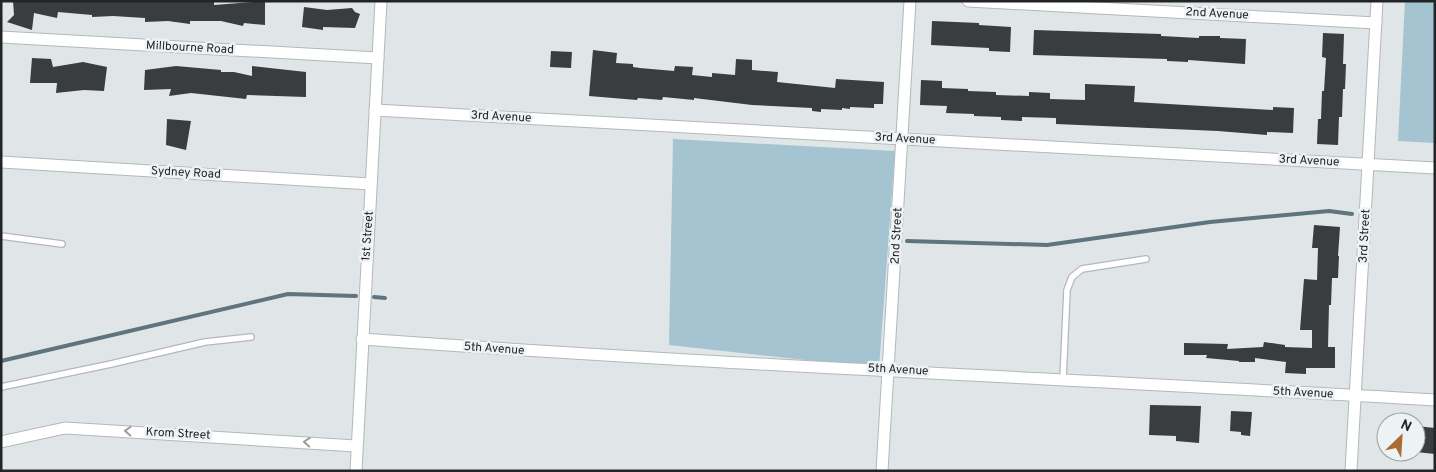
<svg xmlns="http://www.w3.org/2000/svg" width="1436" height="472" font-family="Overpass,sans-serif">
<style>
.green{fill:#a4c4d1}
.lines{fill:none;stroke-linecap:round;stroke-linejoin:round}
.stream{stroke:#5e747e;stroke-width:4}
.building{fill:#393d3f}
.lane-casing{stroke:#b3b8ba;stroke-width:8}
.street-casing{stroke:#b3b8ba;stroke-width:13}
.lane{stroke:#fff;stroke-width:5.5}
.street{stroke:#fff;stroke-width:11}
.oneway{stroke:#9c9c9d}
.labels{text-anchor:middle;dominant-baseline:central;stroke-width:5;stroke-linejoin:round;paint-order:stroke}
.street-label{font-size:12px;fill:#232425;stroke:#edf2f4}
</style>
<rect width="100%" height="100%" fill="#e0e5e7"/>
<!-- green -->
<g class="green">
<polygon points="1405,1 1435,1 1435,143 1398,141"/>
<polygon points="673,139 895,151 879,368 669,345"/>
</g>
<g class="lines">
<!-- stream -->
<g class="stream">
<polyline points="907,241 1047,245 1210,222 1329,211 1352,214"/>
<polyline points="374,297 385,298"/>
<polyline points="1,361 288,294 356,296"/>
</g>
</g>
<!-- building -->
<g class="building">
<polygon points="13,1 214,1 214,5 265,1 265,25 244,23 243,26 221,21 190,21 190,24 168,21 145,22 145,18 113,16 92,17 92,15 58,12 57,18 34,13 32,30 7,22 14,15"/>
<polygon points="304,7 327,10 352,8 355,12 360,14 355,28 323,27 323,30 302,27"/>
<polygon points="932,21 979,23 979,25 1011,27 1010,52 989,51 989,48 931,45"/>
<polygon points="1034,30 1161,34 1161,36 1199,38 1199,36 1220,36 1220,38 1246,39 1245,64 1188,60 1188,62 1167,61 1167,59 1033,55"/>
<polygon points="1323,33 1344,34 1343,64 1346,64 1345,89 1343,89 1342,117 1339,117 1338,145 1317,144 1318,119 1321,119 1322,91 1324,91 1326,58 1322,57"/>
<polygon points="593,50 617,53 616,63 633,64 633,67 640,68 674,71 675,66 693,67 692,75 712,77 712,73 735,75 736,59 752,60 752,70 778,72 777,82 835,88 836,79 884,82 883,104 874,104 874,108 850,107 850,109 842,108 842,110 821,109 821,112 812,111 812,108 752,105 694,98 694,100 663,97 662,100 638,98 637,100 589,96"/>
<polygon points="551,51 572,52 571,68 550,67"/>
<polygon points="32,58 51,59 53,67 83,62 107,67 104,91 84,90 56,93 57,83 30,83"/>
<polygon points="176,66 221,70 221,72 234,72 252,76 252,66 306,72 306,97 247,95 246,99 191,93 169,96 171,89 144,90 145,70"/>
<polygon points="921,80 942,81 942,88 968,89 968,91 996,92 996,95 1029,96 1029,92 1050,93 1050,99 1085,100 1085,84 1135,86 1134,102 1273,110 1273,107 1294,108 1293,133 1267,132 1267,135 1218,131 1056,124 1056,118 1022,117 1022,121 1001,120 1001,117 974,116 974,114 946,113 947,106 920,105"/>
<polygon points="167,119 191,121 186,150 166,145"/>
<polygon points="1314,225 1340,227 1338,256 1339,256 1338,278 1332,278 1331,305 1329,305 1328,347 1335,347 1335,368 1306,368 1306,374 1285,373 1286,362 1255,358 1255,362 1239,362 1239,361 1206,358 1207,355 1184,355 1184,343 1228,344 1227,349 1263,347 1264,342 1285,345 1285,347 1312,348 1312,330 1300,330 1304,279 1317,280 1318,248 1312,248"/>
<polygon points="1150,405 1201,406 1199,443 1176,441 1176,436 1149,435"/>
<polygon points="1231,411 1252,412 1250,436 1241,435 1241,432 1230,431"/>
<polygon points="1416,426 1435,428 1435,454 1416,452"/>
</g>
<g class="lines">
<!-- lane casing -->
<g class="lane-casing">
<g id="lane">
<polyline points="1,236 62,244"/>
<polyline points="1063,380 1067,290 1072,277 1082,269 1146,259"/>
<polyline points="1,387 111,364 205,342 251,337"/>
</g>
</g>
<!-- street casing -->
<g class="street-casing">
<g id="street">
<polyline points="968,1 1376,23"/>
<polyline points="1,37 378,58"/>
<polyline points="375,110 1435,168"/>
<polyline points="1,162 371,184"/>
<path d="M362,339C719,365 1077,379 1435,400"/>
<polyline points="1,442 65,428 356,446"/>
<polyline points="356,471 381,1"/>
<polyline points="882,471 910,1"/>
<polyline points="1351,471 1377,1"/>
</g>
</g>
<!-- lane -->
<use href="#lane" class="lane"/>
<!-- street -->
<use href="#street" class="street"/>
</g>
<!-- one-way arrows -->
<defs><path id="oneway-chevron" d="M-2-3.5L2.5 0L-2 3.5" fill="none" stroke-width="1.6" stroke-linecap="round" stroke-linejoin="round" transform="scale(1.25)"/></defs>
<g class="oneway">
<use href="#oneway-chevron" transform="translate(128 431) rotate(-177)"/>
<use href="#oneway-chevron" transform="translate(307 442) rotate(-176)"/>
</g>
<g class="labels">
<!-- street labels -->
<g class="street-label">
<text transform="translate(1217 14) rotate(3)">2nd Avenue</text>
<text transform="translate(190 48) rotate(3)">Millbourne Road</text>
<text transform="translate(501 117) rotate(3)">3rd Avenue</text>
<text transform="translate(905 139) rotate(3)">3rd Avenue</text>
<text transform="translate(1309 161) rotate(3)">3rd Avenue</text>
<text transform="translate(186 173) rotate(3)">Sydney Road</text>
<text transform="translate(368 236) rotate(-86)">1st Street</text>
<text transform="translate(897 236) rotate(-87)">2nd Street</text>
<text transform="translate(1365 236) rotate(-87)">3rd Street</text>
<text transform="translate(494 349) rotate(4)">5th Avenue</text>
<text transform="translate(898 370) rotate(3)">5th Avenue</text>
<text transform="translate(1303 393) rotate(3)">5th Avenue</text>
<text transform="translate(178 434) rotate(3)">Krom Street</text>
</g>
</g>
<!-- border -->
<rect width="1436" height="472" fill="none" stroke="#232425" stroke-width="5"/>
<!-- north arrow -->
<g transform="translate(1401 437) rotate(25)"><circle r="24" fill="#edf2f4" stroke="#9ca0a1"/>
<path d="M0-4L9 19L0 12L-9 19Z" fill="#aa6c31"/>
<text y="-8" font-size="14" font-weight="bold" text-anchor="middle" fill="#232425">N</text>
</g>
</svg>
